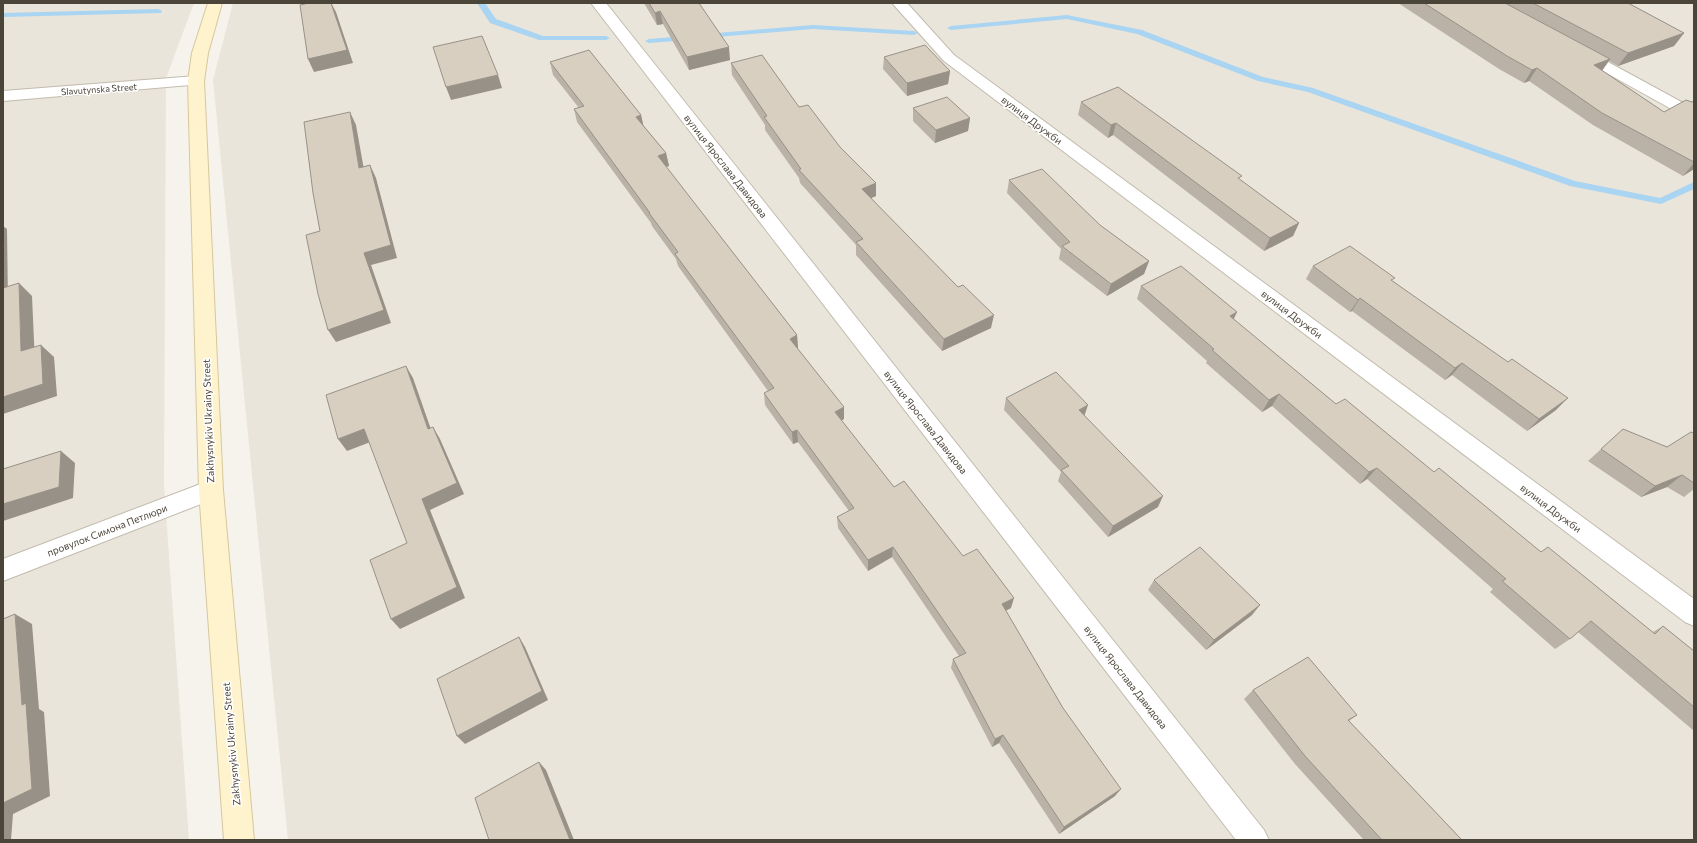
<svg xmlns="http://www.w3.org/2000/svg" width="1697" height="843" font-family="Commissioner,sans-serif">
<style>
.residential{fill:#eae5da}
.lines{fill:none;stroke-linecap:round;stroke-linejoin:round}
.stream{fill:#a9d4f2;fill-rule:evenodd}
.minor-casing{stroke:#c2bbae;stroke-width:2}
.secondary-casing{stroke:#d6c79b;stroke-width:2}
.minor{fill:#fff;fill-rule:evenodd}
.secondary{fill:#fff3cd;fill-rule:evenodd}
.wall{fill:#bab2a6}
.shaded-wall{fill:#979187}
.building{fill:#d8cfc1;stroke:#979187}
.labels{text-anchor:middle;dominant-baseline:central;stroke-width:3;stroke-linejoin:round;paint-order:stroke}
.far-street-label{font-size:9px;fill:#4b4439;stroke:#fff}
.street-label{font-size:10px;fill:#4b4439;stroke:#fff}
</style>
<rect width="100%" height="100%" fill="#f6f3ec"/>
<!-- residential -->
<g class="residential">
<polygon points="3,3 194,3 166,78 164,485 189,840 3,840"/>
<polygon points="233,3 1694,3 1694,840 288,840 213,80"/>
</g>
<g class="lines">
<!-- stream -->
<g class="stream">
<polygon points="477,3 485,3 496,19 543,36 606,36 610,38 606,40 539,40 490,23"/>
<polygon points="158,9 162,11 161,13 3,17 3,13"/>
<polygon points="1067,15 1142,30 1263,77 1313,88 1575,181 1660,198 1694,182 1694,189 1661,204 1570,186 1308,92 1258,81 1137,34 1067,19 951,30 947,28 951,26"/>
<polygon points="813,25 914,31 918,33 914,35 813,29 705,38 701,36 705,34"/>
<polygon points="686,36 689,36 689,40 649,43 645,41 649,39"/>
</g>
<!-- minor casing -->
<g class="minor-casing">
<g id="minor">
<polygon points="591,3 606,3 1264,830 1269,840 1236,840"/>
<polygon points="892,3 907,3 954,55 1694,599 1694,626 1685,622 944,61"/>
<polygon points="1579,47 1584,49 1687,105 1689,108 1687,111 1681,113 1675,111 1574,55 1571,52 1574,49"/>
<polygon points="196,76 202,78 204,81 202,84 3,101 3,91"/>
<polygon points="211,480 219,483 223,490 219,497 3,581 3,559"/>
</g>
</g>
<!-- secondary casing -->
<g class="secondary-casing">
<polygon id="secondary" points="208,3 222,3 208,53 204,81 223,490 254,840 224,840 199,490 188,81 192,53"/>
</g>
<!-- minor -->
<use href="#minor" class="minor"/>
<!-- secondary -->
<use href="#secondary" class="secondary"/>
</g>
<!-- wall -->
<g class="wall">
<polygon points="644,3 699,3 730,60 689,70 663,24 657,25"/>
<polygon points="1398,3 1628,3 1684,33 1674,46 1618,66 1609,61 1602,71 1664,112 1692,102 1694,100 1694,169 1683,176 1593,125 1529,81 1524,83 1499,69"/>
<polygon points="884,57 950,71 948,84 907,96 883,69"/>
<polygon points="550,62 641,115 643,125 666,153 669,166 666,167 797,335 798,348 797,348 844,419 841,420 894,487 963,556 1011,608 1005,611 1063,708 1115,796 1059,834 999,743 992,747 951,668 953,659 959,656 892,557 868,571 838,528 837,517 849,511 798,442 793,444 765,405 764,393 768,391 678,266 676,259 652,226 651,223 577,122 574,109 579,108 553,75"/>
<polygon points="731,63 799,107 876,196 871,198 991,328 942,351 856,255 856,245 800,183 799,178 765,130 765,125 732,75"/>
<polygon points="1081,102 1240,180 1299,223 1293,236 1264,251 1113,135 1108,138 1078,115"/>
<polygon points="913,108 970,118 968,131 935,143 913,121"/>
<polygon points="1009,180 1149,261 1144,274 1107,296 1059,259 1061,249 1007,193"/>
<polygon points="1313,266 1393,281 1556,410 1527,431 1452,375 1445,380 1352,311 1350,312 1306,279"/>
<polygon points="1141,286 1237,312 1233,319 1336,404 1434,472 1541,552 1653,632 1663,626 1694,651 1694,731 1578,632 1570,639 1555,649 1490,592 1493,589 1367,479 1360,484 1272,406 1262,412 1206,363 1207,361 1137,299"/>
<polygon points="1006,398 1085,416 1158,507 1108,537 1058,481 1061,472 1004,410"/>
<polygon points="1623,429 1667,447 1694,433 1694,489 1684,497 1667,487 1641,497 1588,461"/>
<polygon points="1154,580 1252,615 1206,650 1148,590"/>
<polygon points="1253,690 1357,715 1349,721 1462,840 1364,840 1295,764 1244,699"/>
</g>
<!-- shaded-wall -->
<g class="shaded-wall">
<polygon points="331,3 336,12 353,63 314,72 308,59"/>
<polygon points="660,11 663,24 657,25 655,13"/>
<polygon points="1684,33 1674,46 1618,66 1628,53"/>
<polygon points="729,47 730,60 689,70 687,57"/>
<polygon points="1610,59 1601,72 1594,65"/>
<polygon points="1537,68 1529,81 1524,83 1532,70"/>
<polygon points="950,71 948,84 907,96 907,83"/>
<polygon points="498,75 502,88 451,100 446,87"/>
<polygon points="350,112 356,125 366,181 359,168"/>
<polygon points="641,115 644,128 636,117"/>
<polygon points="970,118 968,131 935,143 936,130"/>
<polygon points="1116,123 1113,135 1108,138 1111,125"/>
<polygon points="666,153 669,166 660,169 658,156"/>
<polygon points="1694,163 1694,169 1683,176"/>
<polygon points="370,165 376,178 397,258 371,265 391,323 336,342 328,330 364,253"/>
<polygon points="876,183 876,196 862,202 862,189"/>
<polygon points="1299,223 1293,236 1264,251 1270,238"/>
<polygon points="3,226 7,229 8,303 3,298"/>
<polygon points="1149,261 1144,274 1107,296 1111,284"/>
<polygon points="19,283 32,296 35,364 21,351"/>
<polygon points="1360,298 1352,311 1350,312 1358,300"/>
<polygon points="1237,312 1231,325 1230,316"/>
<polygon points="994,315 991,328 942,351 944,339"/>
<polygon points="797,335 798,348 791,351 790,339"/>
<polygon points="41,345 54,357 57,396 3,414 3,397"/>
<polygon points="1462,363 1452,375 1445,380 1455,368"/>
<polygon points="406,366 413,378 435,441 428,429"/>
<polygon points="1279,394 1272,406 1262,412 1269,400"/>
<polygon points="1568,398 1556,410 1527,431 1539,419"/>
<polygon points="1088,405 1084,417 1079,410"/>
<polygon points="844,407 844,419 835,424 835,412"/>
<polygon points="433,427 440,439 464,494 430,510 465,598 400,629 391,619 422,499"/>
<polygon points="364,429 373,441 347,451 338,439"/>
<polygon points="797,430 798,442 793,444 792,432"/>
<polygon points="61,451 75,463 73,498 3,521 3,504"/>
<polygon points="1377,468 1367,479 1360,484 1369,472"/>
<polygon points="1682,475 1667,487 1641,497 1655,486"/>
<polygon points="1163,496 1158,507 1108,537 1113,526"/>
<polygon points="893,547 892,557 868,571 868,560"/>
<polygon points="1014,598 1011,608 999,614 1002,604"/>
<polygon points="1260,605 1252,615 1206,650 1214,640"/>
<polygon points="15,614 32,624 39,709 44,712 50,796 13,814 11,840 3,840 3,803 22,705"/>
<polygon points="519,637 525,647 548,700 465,744 457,736"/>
<polygon points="1003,735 999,743 992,747 995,739"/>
<polygon points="539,762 546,770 574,840 569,840"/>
<polygon points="1121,789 1115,796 1059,834 1064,827"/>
</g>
<!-- building -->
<g class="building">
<polygon points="309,3 331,3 347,50 308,59 300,5"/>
<polygon points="649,3 699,3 729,47 687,57 660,11 655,13"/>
<polygon points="1424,3 1505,3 1610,59 1594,65 1664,112 1686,100 1692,102 1694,101 1694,162 1602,113 1537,68 1532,70 1507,56"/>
<polygon points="1533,3 1628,3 1684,33 1628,53"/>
<polygon points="482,36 498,75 446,87 433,47"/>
<polygon points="925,45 950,71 907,83 884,57"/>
<polygon points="589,50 641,115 636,117 666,153 658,156 797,335 790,339 844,407 835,412 894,487 904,481 963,556 977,549 1014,598 1002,604 1063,708 1121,789 1064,827 1003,735 995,739 953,659 966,653 893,547 868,560 837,517 854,508 797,430 792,432 764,393 774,388 675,254 678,252 649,213 650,213 574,109 584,106 550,62"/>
<polygon points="762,55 799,107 808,105 840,147 876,183 862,189 958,287 963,285 994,315 944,339 856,242 863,239 799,170 801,169 764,117 767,116 731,63"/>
<polygon points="1118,87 1242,176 1238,178 1299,223 1270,238 1116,123 1111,125 1081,102"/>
<polygon points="947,97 970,118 936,130 913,108"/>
<polygon points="350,112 359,168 370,165 391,245 364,253 384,310 328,330 318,294 306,235 320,231 313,193 304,122"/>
<polygon points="1042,169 1100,225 1149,261 1111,284 1062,246 1070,242 1009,180"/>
<polygon points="1350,246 1395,278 1391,280 1508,362 1512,359 1568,398 1539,419 1462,363 1455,368 1360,298 1358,300 1313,266"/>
<polygon points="1181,266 1237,312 1230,316 1336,404 1345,399 1434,472 1439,468 1541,552 1548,547 1655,634 1663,626 1694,651 1694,707 1591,621 1570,639 1502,581 1506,579 1377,468 1369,472 1279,394 1269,400 1212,350 1214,349 1141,286"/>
<polygon points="19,283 21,351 41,345 43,384 3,397 3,288"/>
<polygon points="406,366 428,429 433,427 457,483 422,499 457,587 391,619 370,560 407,543 364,429 338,439 326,395"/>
<polygon points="1056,372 1088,405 1079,410 1163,496 1113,526 1061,470 1069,466 1006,398"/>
<polygon points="1623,429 1667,447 1691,432 1694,433 1694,483 1682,475 1655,486 1601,449"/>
<polygon points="61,451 59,487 3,504 3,469"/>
<polygon points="1200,547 1260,605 1214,640 1154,580"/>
<polygon points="15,614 22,705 26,703 32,789 3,803 3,619"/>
<polygon points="519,637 542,691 457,736 437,679"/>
<polygon points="1308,657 1357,715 1348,720 1462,840 1382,840 1305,756 1253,690"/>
<polygon points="539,762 570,840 489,840 475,798"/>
</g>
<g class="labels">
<!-- far-street labels -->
<g class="far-street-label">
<text transform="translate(99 89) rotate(-4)">Slavutynska Street</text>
</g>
<!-- street labels -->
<g class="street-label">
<text transform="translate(1032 120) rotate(37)">вулиця Дружби</text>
<text transform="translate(726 166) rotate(52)">вулиця Ярослава Давидова</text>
<text transform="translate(1292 314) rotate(37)">вулиця Дружби</text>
<text transform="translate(208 421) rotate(-92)">Zakhysnykiv Ukrainy Street</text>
<text transform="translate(926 422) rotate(52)">вулиця Ярослава Давидова</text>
<text transform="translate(1551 508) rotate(37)">вулиця Дружби</text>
<text transform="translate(107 530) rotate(-21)">провулок Симона Петлюри</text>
<text transform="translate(1126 677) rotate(52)">вулиця Ярослава Давидова</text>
<text transform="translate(231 744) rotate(-95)">Zakhysnykiv Ukrainy Street</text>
</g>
</g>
<!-- border -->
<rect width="1697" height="843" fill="none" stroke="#4b4439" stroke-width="8"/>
</svg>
